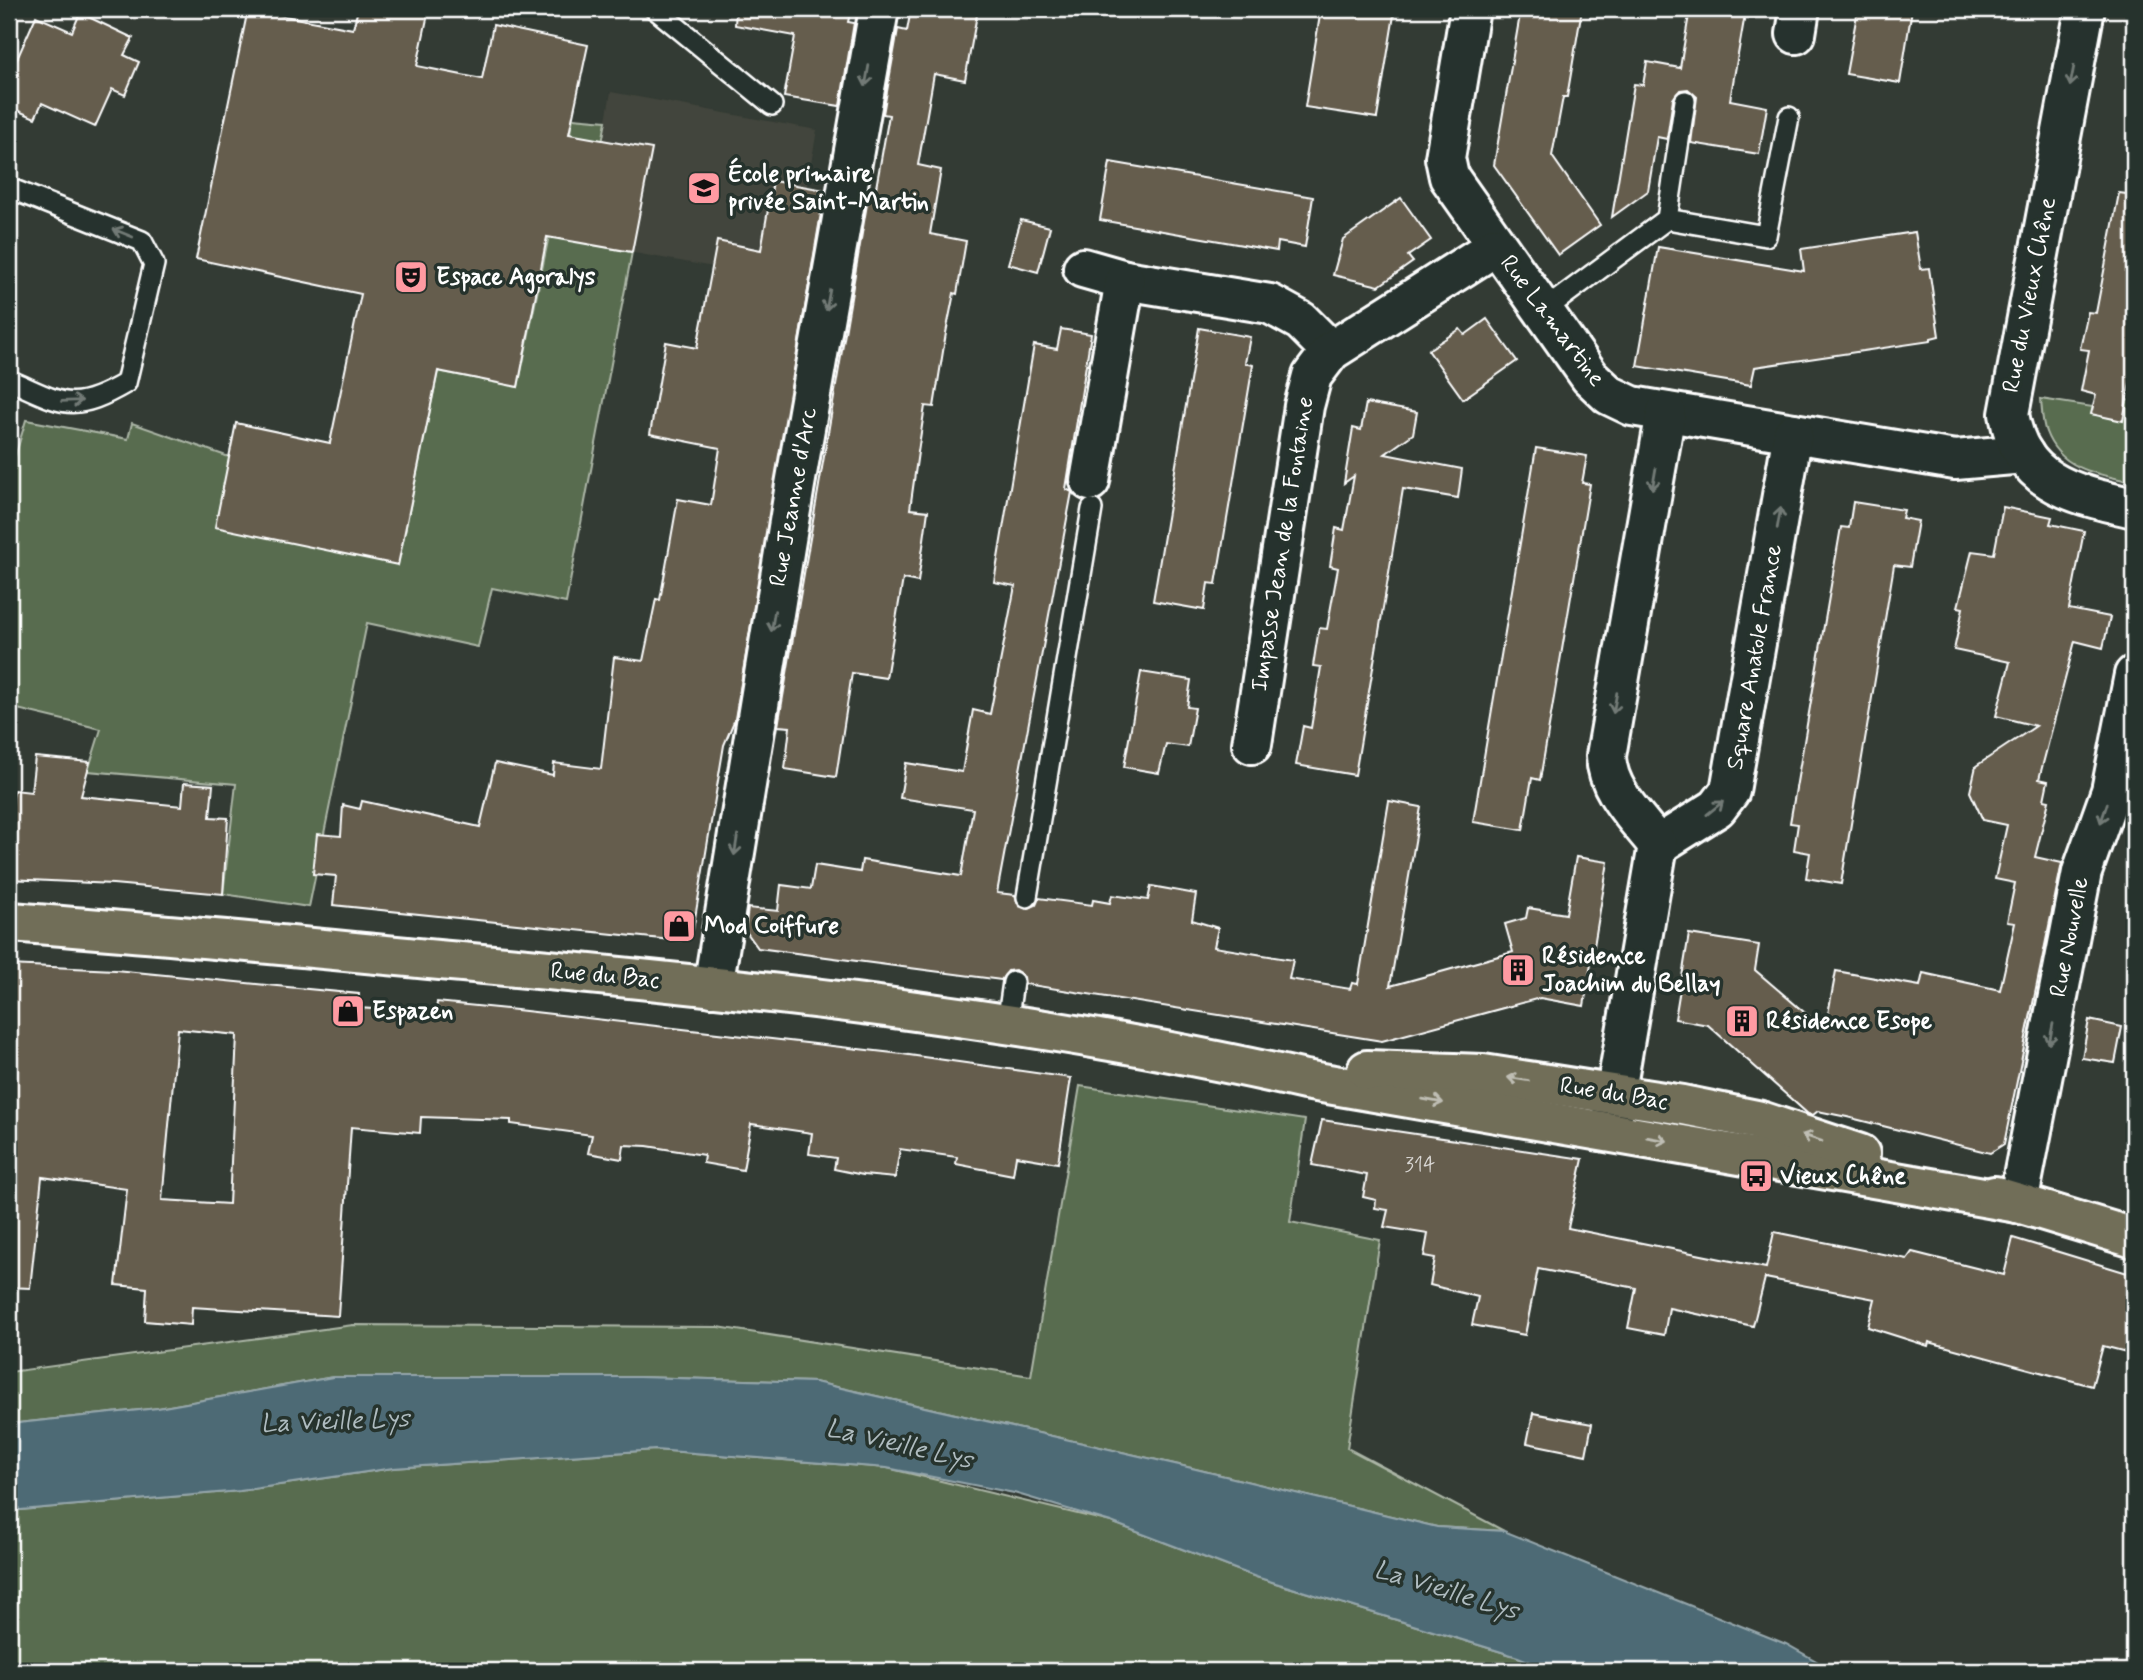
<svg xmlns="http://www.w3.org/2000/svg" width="2143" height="1680" font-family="Mynerve,sans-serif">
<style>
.built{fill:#42453c}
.green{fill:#596c4f;stroke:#acb6a7;stroke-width:2}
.water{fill:#4e6b74;stroke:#95a6ac;stroke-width:2}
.building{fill:#655d4e;stroke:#fff;stroke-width:2;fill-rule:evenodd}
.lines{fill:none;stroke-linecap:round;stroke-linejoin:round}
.lane-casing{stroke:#fff;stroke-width:24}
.street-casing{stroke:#fff;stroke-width:44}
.primary-casing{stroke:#fff;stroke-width:44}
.lane{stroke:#26332d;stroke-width:19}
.street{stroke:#26332d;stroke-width:38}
.primary{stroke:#716e59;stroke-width:38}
.oneway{stroke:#727a76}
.oneway2{stroke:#bfbeb4}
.labels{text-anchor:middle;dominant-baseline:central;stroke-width:7;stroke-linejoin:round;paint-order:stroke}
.number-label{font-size:21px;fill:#d8d6d3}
.poi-label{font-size:24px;font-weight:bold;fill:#fff;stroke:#26332d;text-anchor:start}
.street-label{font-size:24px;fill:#fff;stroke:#26332d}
.water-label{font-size:26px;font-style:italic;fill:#afbcc0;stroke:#26332d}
</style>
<rect width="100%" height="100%" fill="#333b34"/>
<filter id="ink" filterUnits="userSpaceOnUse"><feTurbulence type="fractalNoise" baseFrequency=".0143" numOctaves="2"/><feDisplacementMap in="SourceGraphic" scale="14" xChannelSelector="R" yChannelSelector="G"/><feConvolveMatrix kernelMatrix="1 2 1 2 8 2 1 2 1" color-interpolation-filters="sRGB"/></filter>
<g filter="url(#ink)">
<!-- built -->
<polygon class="built" points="611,92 817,130 807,186 820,189 803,283 584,244"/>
<!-- green -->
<g class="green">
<polygon points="573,118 606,121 584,243 632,252 566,603 492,588 478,647 367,623 309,907 223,894 236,784 88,771 101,729 9,707 9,477 26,420 128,439 132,423 229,457 398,565 438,371 518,387"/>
<path d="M2041,399L2093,407L2092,414L2122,420L2127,400L2134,401V482C2100,475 2060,470 2046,432C2042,423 2042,409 2041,399Z"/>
<polygon points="1080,1086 1305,1120 1290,1222 1380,1240 1347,1448 1504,1531 1437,1527 1179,1465 815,1382 639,1377 333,1377 158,1408 9,1424 9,1372 353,1325 718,1327 1031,1376"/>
<polygon points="655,1450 887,1468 1111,1522 1256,1577 1518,1657 1553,1671 9,1671 9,1511 239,1491 393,1468"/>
</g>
<!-- water -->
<polygon class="water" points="333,1377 639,1377 815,1382 1179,1465 1437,1527 1504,1531 1786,1644 1834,1671 1553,1671 1518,1657 1256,1577 1111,1522 1014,1493 887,1468 655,1450 393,1468 240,1491 9,1511 9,1424 158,1408"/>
<!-- building -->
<g class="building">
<polygon points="248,9 353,29 358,9 429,9 417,66 482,79 493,25 588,45 569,134 652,149 632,252 547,237 518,387 438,371 398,565 215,527 236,423 330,443 361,294 196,259"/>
<polygon points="736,9 851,9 848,22 854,23 840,106 784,97 795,36 735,25"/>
<polygon points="911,9 978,9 965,80 934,74 918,165 941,170 930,234 966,241 957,294 954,293 946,333 934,407 925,406 918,452 910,509 928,511 918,582 903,579 886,678 852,673 836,777 785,769 790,727 778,726 868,198 874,199 889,115 883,114 898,29 907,31"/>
<polygon points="1321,9 1395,9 1377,118 1305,107"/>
<polygon points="1521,9 1582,9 1567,97 1563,97 1552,156 1600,225 1558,255 1494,165"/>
<polygon points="1690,9 1746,9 1730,100 1767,107 1759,154 1691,143 1697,97 1688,89 1680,90 1673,99 1667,139 1657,137 1648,191 1612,217 1634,84 1643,85 1647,62 1680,68"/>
<polygon points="1858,9 1912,9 1900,83 1846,74"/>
<polygon points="80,13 133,38 124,55 139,62 125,95 112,89 95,127 42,103 35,118 9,107 9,77 36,16 72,32"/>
<polygon points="1110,162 1313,197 1305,247 1278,242 1277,251 1100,220"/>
<polygon points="773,181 825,190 735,719 724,745 693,930 681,941 333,905 336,876 313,874 317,834 341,836 343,805 360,809 362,801 480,827 495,763 553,775 554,763 601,769 614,657 643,661 656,599 660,600 678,499 711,505 720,448 650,434 666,342 697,348 717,241 761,250"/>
<polygon points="2119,193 2134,195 2134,360 2123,421 2091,414 2096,395 2081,391 2089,350 2080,349 2088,312 2096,313"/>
<polygon points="1401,198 1431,240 1408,256 1413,262 1379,286 1333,275 1343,239"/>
<polygon points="1021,220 1050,227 1038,272 1008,264"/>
<polygon points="1915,232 1921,269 1929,268 1939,336 1931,338 1931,341 1755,367 1751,385 1637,366 1658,247 1804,271 1801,249"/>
<polygon points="1487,319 1517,361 1463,399 1428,350 1460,329 1465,335"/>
<polygon points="1199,328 1250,337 1245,363 1253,365 1216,584 1208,583 1204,610 1153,601"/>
<polygon points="1061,329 1091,334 1066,489 1072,492 997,893 1015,895 1019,906 1026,909 1036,905 1039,898 1092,905 1093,900 1110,903 1112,895 1148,900 1151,886 1196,894 1192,920 1218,928 1214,947 1293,960 1289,979 1350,989 1352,983 1358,984 1389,801 1421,807 1390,986 1513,952 1505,924 1526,918 1528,908 1566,914 1576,857 1608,862 1584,1006 1540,998 1382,1041 1025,984 1024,977 1015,970 1008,971 1001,980 758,948 745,930 748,908 778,911 781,885 811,889 815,865 860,872 862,860 961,876 973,809 900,798 906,763 962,772 973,710 990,714 1015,586 994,582 1034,345 1057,349"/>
<polygon points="1366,403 1417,412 1413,434 1385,454 1462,469 1458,498 1403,489 1355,775 1296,765 1303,726 1311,728 1321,667 1313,666 1319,628 1327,629 1338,568 1330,566 1336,528 1344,530 1354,476 1344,483 1353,428 1361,430"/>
<polygon points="1536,448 1587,456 1582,483 1590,484 1540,780 1532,778 1523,830 1473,822"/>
<polygon points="1853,502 1904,510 1902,518 1918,521 1910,567 1894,565 1841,884 1806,878 1810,853 1794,850 1798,824 1790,823 1841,527 1849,528"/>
<polygon points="2003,507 2052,517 2050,524 2084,531 2069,609 2110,617 2103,648 2075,641 2039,779 2048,781 2044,800 2049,801 2035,857 2062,863 2004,1144 1990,1153 1847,1117 1818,1111 1813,1115 1808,1114 1708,1025 1675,1019 1689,934 1759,945 1755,970 1825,1030 1836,971 1920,986 1923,973 2000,990 2015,923 2007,922 2015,883 1995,879 2007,825 1983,820 1970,792 1976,766 2036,726 1996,716 2010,662 1954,650 1963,608 1958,607 1972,551 1994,554"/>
<polygon points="1141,672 1191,680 1187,707 1195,708 1188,747 1166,744 1159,773 1124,767"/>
<polygon points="35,757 90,762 81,796 182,806 184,783 213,785 210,817 228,818 223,894 113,884 9,879 9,829 14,790 31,792"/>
<path d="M9,965L115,970L359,994L358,1008L436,1013L437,1002L517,1010L902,1054L1071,1078L1058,1163L1016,1156L1013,1175L956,1164L957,1157L900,1149L895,1178L863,1175L834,1169L836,1158L809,1154L812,1133L751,1124L743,1170L703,1163L704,1155L647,1146L624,1145L622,1159L588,1153L592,1135L511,1124V1120L421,1117L420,1133L351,1127L338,1316L192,1307L191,1325L145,1321L147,1288L116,1285L127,1189L42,1177L30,1288L9,1287ZM178,1029L237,1035L229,1204L162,1200Z"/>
<polygon points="2089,1020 2122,1027 2115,1063 2082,1058"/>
<polygon points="1322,1120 1583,1159 1568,1228 1766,1268 1774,1232 1907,1259 1912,1252 2004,1275 2013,1238 2134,1275 2134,1354 2103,1346 2092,1386 1929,1342 1928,1346 1868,1327 1875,1299 1765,1278 1753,1326 1669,1308 1664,1335 1628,1328 1636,1288 1538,1269 1525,1335 1472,1325 1478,1297 1430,1285 1435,1258 1424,1256 1428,1234 1384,1227 1388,1210 1375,1208 1376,1200 1363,1197 1367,1175 1312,1165"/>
<polygon points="1533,1413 1592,1424 1586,1455 1527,1443"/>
</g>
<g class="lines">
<!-- lane casing -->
<g class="lane-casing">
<g id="lane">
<polyline points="655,9 772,105"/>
<path d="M9,188L142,241L154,264L126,383C71,415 62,403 9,380"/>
<polyline points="1667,219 1766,236 1789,117"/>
<polyline points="1543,311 1667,219 1685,101"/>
<polyline points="1027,897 1092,509"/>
<polyline points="1007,1024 1013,982"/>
</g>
</g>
<!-- street casing -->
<g class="street-casing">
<g id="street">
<polyline points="1470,9 1445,158 1449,177 1590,377 1609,395 1632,406 1955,460 2024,454"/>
<path d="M2085,9L2009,414C2021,485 2075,494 2134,508"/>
<polyline points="1796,34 1800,9"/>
<polyline points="1083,268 1125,280 1270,304 1301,321 1331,351"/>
<polyline points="1090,481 1125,280"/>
<polyline points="1252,744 1304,406 1312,376 1331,351 1496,246"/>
<polyline points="1658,845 1717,808 1730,791 1793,433"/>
<polyline points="713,987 795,485 879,9"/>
<path d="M1610,1126L1658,845C1638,819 1607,791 1606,756L1666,412"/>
<polyline points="2018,1203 2082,872 2111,791 2134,675"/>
</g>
</g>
<!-- primary casing -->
<g class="primary-casing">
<g id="primary">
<path d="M9,922C175,934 340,951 506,966C774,991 1042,1020 1305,1080L2018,1203"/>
<polyline points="1367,1070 1483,1074 1683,1105 1757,1120 1860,1154"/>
<polyline points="1995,1196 2134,1238"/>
</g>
</g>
<!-- lane -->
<use href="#lane" class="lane"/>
<!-- street -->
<use href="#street" class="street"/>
<!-- primary -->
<use href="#primary" class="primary"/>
</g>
<!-- one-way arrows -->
<defs><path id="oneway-shaft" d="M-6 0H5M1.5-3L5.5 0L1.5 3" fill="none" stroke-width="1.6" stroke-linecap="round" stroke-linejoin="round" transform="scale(1.75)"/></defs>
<g class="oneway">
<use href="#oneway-shaft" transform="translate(867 76) rotate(100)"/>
<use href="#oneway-shaft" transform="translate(2072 76) rotate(101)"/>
<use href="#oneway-shaft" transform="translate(123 233) rotate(-158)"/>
<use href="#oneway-shaft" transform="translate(828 300) rotate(100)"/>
<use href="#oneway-shaft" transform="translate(72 401) rotate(-2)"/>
<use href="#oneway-shaft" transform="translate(1654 479) rotate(100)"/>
<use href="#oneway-shaft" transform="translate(1779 518) rotate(-80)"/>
<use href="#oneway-shaft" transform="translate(773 621) rotate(99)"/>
<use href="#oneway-shaft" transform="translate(1615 703) rotate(100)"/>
<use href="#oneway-shaft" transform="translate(1715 808) rotate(-39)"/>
<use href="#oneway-shaft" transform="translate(2104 813) rotate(109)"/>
<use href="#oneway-shaft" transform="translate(736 845) rotate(99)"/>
<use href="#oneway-shaft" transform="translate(2051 1034) rotate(101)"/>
</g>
<g class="oneway2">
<use href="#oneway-shaft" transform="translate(1518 1079) rotate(-171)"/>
<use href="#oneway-shaft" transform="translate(1433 1101) rotate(10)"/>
<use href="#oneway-shaft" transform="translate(1812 1138) rotate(-161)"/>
<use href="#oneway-shaft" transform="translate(1657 1139) rotate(10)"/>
</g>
</g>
<!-- icons -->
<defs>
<g id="school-square" transform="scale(1.75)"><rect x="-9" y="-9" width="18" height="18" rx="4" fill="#ff9aa2" stroke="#26332d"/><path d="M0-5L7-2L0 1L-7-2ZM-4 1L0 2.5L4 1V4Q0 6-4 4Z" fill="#111"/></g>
<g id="theatre-square" transform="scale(1.75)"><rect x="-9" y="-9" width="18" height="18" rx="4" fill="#ff9aa2" stroke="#26332d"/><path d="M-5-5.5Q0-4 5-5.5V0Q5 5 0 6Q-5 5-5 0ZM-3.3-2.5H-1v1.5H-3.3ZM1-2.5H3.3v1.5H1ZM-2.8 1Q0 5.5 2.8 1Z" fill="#111"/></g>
<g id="shop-square" transform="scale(1.75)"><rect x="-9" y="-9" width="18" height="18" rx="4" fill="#ff9aa2" stroke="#26332d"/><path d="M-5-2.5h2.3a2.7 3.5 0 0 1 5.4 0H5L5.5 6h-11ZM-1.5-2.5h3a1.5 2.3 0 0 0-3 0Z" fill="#111"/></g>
<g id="building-square" transform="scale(1.75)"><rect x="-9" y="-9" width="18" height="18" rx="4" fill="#ff9aa2" stroke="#26332d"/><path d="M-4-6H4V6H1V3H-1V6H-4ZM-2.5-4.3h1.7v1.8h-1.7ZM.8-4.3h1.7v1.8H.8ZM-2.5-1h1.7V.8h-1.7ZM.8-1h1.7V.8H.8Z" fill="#111"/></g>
<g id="bus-square" transform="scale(1.75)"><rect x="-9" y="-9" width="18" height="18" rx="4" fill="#ff9aa2" stroke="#26332d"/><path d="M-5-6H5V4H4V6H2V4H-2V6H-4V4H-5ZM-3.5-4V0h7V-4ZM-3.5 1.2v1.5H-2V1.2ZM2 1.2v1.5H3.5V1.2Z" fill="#111"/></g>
</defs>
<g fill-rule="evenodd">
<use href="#school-square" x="704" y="188"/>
<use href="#theatre-square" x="411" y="277"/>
<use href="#shop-square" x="679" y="926"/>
<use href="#building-square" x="1518" y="970"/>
<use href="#shop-square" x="348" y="1011"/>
<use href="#building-square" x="1742" y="1021"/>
<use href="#bus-square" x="1756" y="1176"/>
</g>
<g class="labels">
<!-- number labels -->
<g class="number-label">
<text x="1420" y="1165">314</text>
</g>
<!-- poi labels -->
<g class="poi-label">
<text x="728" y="174">École primaire<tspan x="728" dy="28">privée Saint-Martin</tspan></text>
<text x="436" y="277">Espace Agoralys</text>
<text x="704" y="926">Mod Coiffure</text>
<text x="1542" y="956">Résidence<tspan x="1542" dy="28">Joachim du Bellay</tspan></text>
<text x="372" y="1011">Espazen</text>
<text x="1766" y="1021">Résidence Esope</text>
<text x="1780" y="1176">Vieux Chêne</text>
</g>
<!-- street labels -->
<g class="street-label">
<text transform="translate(2030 295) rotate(-79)">Rue du Vieux Chêne</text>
<text transform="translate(1552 321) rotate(53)">Rue Lamartine</text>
<text transform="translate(794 497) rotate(-80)">Rue Jeanne d'Arc</text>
<text transform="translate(1283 544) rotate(-81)">Impasse Jean de la Fontaine</text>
<text transform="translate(1755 657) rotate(-80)">Square Anatole France</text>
<text transform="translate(2070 937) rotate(-79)">Rue Nouvelle</text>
<text transform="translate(605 976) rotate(5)">Rue du Bac</text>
<text transform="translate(1614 1094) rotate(9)">Rue du Bac</text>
</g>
<!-- water labels -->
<g class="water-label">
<text transform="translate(335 1422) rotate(-2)">La Vieille Lys</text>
<text transform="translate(899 1445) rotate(13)">La Vieille Lys</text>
<text transform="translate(1446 1591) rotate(17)">La Vieille Lys</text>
</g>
</g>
<!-- margin -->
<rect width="2143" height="1680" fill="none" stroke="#26332d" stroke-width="35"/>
<rect x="18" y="18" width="2108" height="1645" fill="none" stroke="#fff" stroke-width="2.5" filter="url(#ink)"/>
</svg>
